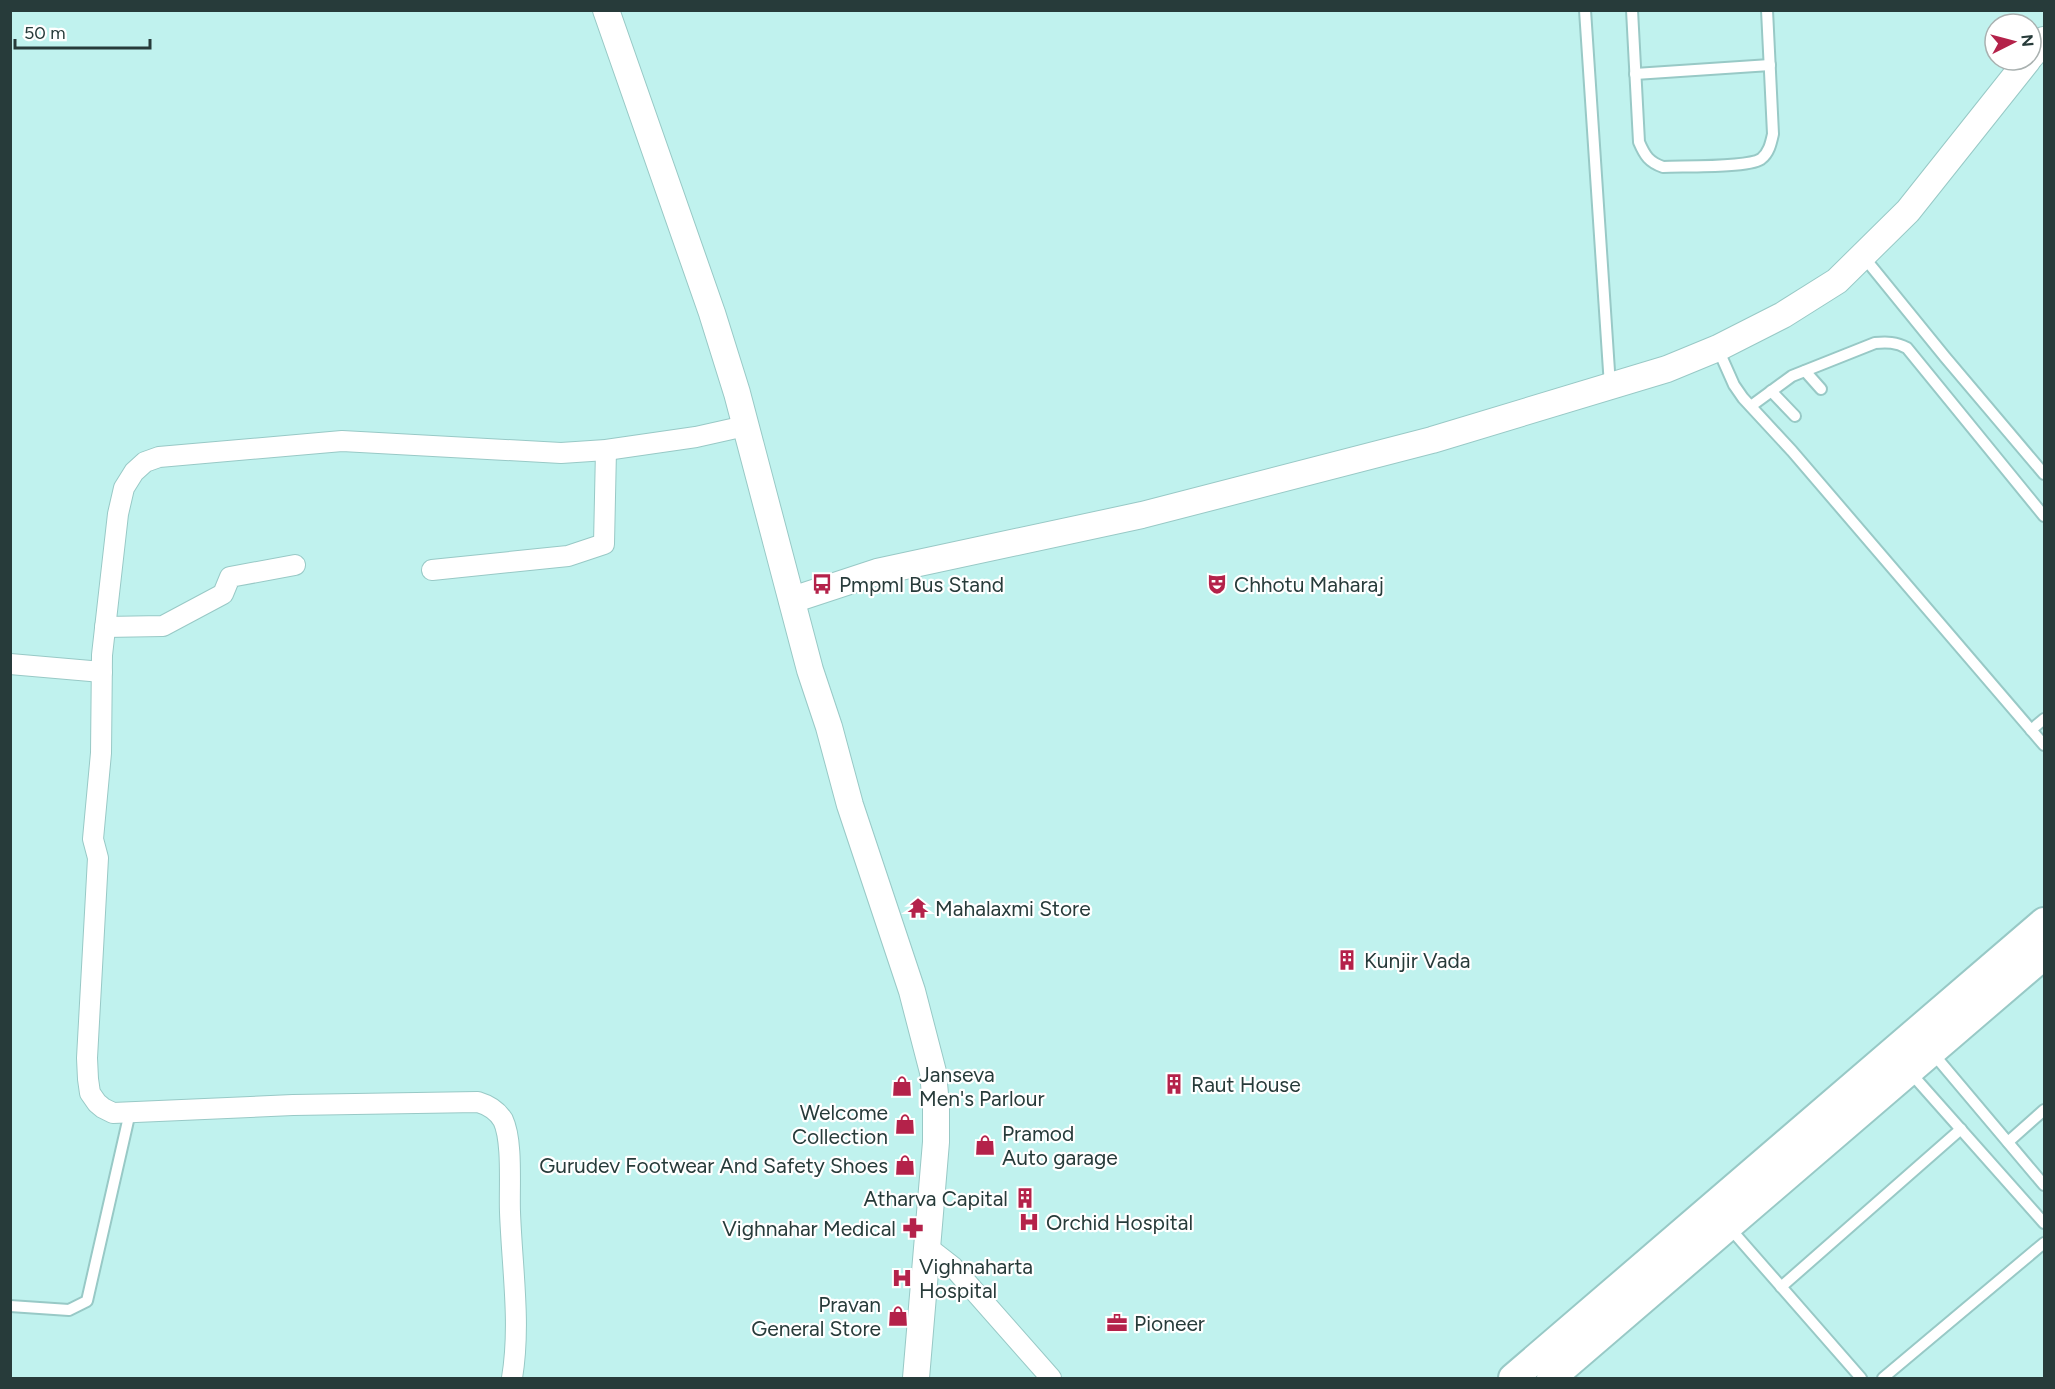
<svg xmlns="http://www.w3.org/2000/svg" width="2055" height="1389" font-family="Figtree,sans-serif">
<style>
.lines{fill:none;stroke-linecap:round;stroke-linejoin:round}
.service-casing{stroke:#98c9c6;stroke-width:14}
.minor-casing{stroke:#98c9c6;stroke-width:22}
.tertiary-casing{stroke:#98c9c6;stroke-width:28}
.secondary-casing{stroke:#98c9c6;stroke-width:32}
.service{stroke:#fff;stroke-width:10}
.minor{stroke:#fff;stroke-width:20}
.tertiary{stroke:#fff;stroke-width:26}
.secondary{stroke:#fff;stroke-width:28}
.labels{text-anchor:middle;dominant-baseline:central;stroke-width:4.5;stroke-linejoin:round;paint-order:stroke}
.poi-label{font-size:21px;fill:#273b3a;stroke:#fff;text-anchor:start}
</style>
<rect width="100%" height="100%" fill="#c0f2ee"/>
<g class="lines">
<!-- service casing -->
<g class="service-casing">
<g id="service">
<polyline points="1585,10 1610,386"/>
<path d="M1632,10L1639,142C1645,156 1649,162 1663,167C1683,166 1747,168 1761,159C1769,153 1771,143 1773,134L1767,10"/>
<polyline points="1635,74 1770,65"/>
<polyline points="1863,256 1945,357 2044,474"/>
<polyline points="1718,349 1734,385 1743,398 1792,451 2044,745"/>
<polyline points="1805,371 1821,389"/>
<polyline points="1771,391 1795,416"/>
<path d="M1751,406L1792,376L1875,343C1887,342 1896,342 1907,348L2044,516"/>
<polyline points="2031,730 2044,719"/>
<polyline points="1931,1051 2044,1185"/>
<polyline points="1909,1071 2044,1223"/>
<polyline points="2008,1142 2044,1110"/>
<polyline points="1728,1226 1861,1378"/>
<polyline points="1781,1287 1961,1129"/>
<polyline points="10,1306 69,1310 87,1301 130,1112"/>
<polyline points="1883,1378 2044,1243"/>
</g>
</g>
<!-- minor casing -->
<g class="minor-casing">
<g id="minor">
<polyline points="432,570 568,556 604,544 606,450"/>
<polyline points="105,627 163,626 223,594 230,577 295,565"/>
<polyline points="10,664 102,672"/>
<polyline points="926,1246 953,1267 1051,1378"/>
<path d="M512,1378C521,1324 512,1268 510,1212C509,1188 513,1141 503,1120C497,1110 488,1105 478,1102L293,1105L113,1113L103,1108L97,1103L90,1093L88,1079L87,1058L98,858L93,839L101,753L102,655L118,514L124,488L134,472L145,462L159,457L342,441L561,453L606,450L696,437L745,426"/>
</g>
</g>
<!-- tertiary casing -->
<g class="tertiary-casing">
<g id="tertiary">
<polyline points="606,10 712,313 737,393 810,670 829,727 850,805 912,991 933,1072 936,1106 936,1142 916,1378"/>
<polyline points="2031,56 2044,40"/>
<polyline points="792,600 877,572 1142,515 1432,440 1667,369 1718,348 1783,315 1837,281 1908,211 2028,60"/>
</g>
</g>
<!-- secondary casing -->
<g class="secondary-casing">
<g id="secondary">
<polyline points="1513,1378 2044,922"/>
<polyline points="1551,1378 2044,955"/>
</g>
</g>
<!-- service -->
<use href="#service" class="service"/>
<!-- minor -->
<use href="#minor" class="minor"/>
<!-- tertiary -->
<use href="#tertiary" class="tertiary"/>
<!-- secondary -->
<use href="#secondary" class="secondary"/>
</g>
<!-- icons -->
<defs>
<g id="bus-bare" transform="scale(1.62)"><path d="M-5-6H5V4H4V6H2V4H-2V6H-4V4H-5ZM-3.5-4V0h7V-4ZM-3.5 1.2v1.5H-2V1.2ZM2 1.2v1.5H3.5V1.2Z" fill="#b4224a" stroke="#fff" stroke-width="2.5" paint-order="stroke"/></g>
<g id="theatre-bare" transform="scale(1.62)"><path d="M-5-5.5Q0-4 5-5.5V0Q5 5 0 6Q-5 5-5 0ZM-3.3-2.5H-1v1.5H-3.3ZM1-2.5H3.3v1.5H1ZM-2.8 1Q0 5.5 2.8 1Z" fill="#b4224a" stroke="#fff" stroke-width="2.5" paint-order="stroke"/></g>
<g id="temple-bare" transform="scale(1.62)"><path d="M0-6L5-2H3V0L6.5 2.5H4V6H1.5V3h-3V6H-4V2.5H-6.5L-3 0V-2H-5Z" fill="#b4224a" stroke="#fff" stroke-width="2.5" paint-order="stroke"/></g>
<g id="building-bare" transform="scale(1.62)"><path d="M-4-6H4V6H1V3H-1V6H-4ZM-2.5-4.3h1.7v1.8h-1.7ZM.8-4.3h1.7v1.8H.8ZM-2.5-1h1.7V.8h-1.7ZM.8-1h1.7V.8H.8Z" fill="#b4224a" stroke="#fff" stroke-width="2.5" paint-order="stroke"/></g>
<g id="shop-bare" transform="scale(1.62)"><path d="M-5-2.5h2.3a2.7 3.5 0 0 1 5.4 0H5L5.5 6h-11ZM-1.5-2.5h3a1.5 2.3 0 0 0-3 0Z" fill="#b4224a" stroke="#fff" stroke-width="2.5" paint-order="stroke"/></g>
<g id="hospital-bare" transform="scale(1.62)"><path d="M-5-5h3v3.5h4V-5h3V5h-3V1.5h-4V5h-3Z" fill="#b4224a" stroke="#fff" stroke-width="2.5" paint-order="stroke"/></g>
<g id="pharmacy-bare" transform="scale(1.62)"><path d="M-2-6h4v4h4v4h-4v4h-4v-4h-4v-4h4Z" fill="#b4224a" stroke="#fff" stroke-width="2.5" paint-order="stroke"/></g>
<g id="office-bare" transform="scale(1.62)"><path d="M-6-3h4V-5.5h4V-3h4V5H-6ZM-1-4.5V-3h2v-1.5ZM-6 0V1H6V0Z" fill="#b4224a" stroke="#fff" stroke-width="2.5" paint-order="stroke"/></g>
</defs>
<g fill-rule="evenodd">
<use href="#bus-bare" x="822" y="584"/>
<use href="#theatre-bare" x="1217" y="584"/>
<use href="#temple-bare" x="918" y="908"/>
<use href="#building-bare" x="1347" y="960"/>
<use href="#building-bare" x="1174" y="1084"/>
<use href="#shop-bare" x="902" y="1086"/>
<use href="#shop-bare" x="905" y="1124"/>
<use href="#shop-bare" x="985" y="1145"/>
<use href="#shop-bare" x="905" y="1165"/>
<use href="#building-bare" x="1025" y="1198"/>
<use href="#hospital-bare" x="1029" y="1222"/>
<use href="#pharmacy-bare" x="913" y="1228"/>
<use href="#hospital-bare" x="902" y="1278"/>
<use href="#shop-bare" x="898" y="1316"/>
<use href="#office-bare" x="1117" y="1323"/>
</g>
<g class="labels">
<!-- poi labels -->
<g class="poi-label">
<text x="839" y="584">Pmpml Bus Stand</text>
<text x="1234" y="584">Chhotu Maharaj</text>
<text x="935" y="908">Mahalaxmi Store</text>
<text x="1364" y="960">Kunjir Vada</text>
<text x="919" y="1074">Janseva<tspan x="919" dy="24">Men's Parlour</tspan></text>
<text x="1191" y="1084">Raut House</text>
<text x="888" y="1112" text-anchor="end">Welcome<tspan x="888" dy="24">Collection</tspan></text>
<text x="1002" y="1133">Pramod<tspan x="1002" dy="24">Auto garage</tspan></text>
<text x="888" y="1165" text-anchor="end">Gurudev Footwear And Safety Shoes</text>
<text x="1008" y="1198" text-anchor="end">Atharva Capital</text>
<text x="1046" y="1222">Orchid Hospital</text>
<text x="896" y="1228" text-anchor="end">Vighnahar Medical</text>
<text x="919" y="1266">Vighnaharta<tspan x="919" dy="24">Hospital</tspan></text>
<text x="881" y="1304" text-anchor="end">Pravan<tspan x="881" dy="24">General Store</tspan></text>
<text x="1134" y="1323">Pioneer</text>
</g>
</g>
<!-- border -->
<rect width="2055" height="1389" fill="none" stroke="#273b3a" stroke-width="24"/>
<!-- north arrow -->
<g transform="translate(2013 42) rotate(84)"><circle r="28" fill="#ffffff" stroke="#a9b1b0" stroke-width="1.5"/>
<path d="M0-4.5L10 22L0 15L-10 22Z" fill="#b4224a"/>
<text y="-9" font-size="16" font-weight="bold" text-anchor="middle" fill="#273b3a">N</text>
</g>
<!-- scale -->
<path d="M15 39v9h135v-9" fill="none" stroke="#273b3a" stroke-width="3"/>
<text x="24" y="39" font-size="18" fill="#273b3a" stroke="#ffffff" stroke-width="4.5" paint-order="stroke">50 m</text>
</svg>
